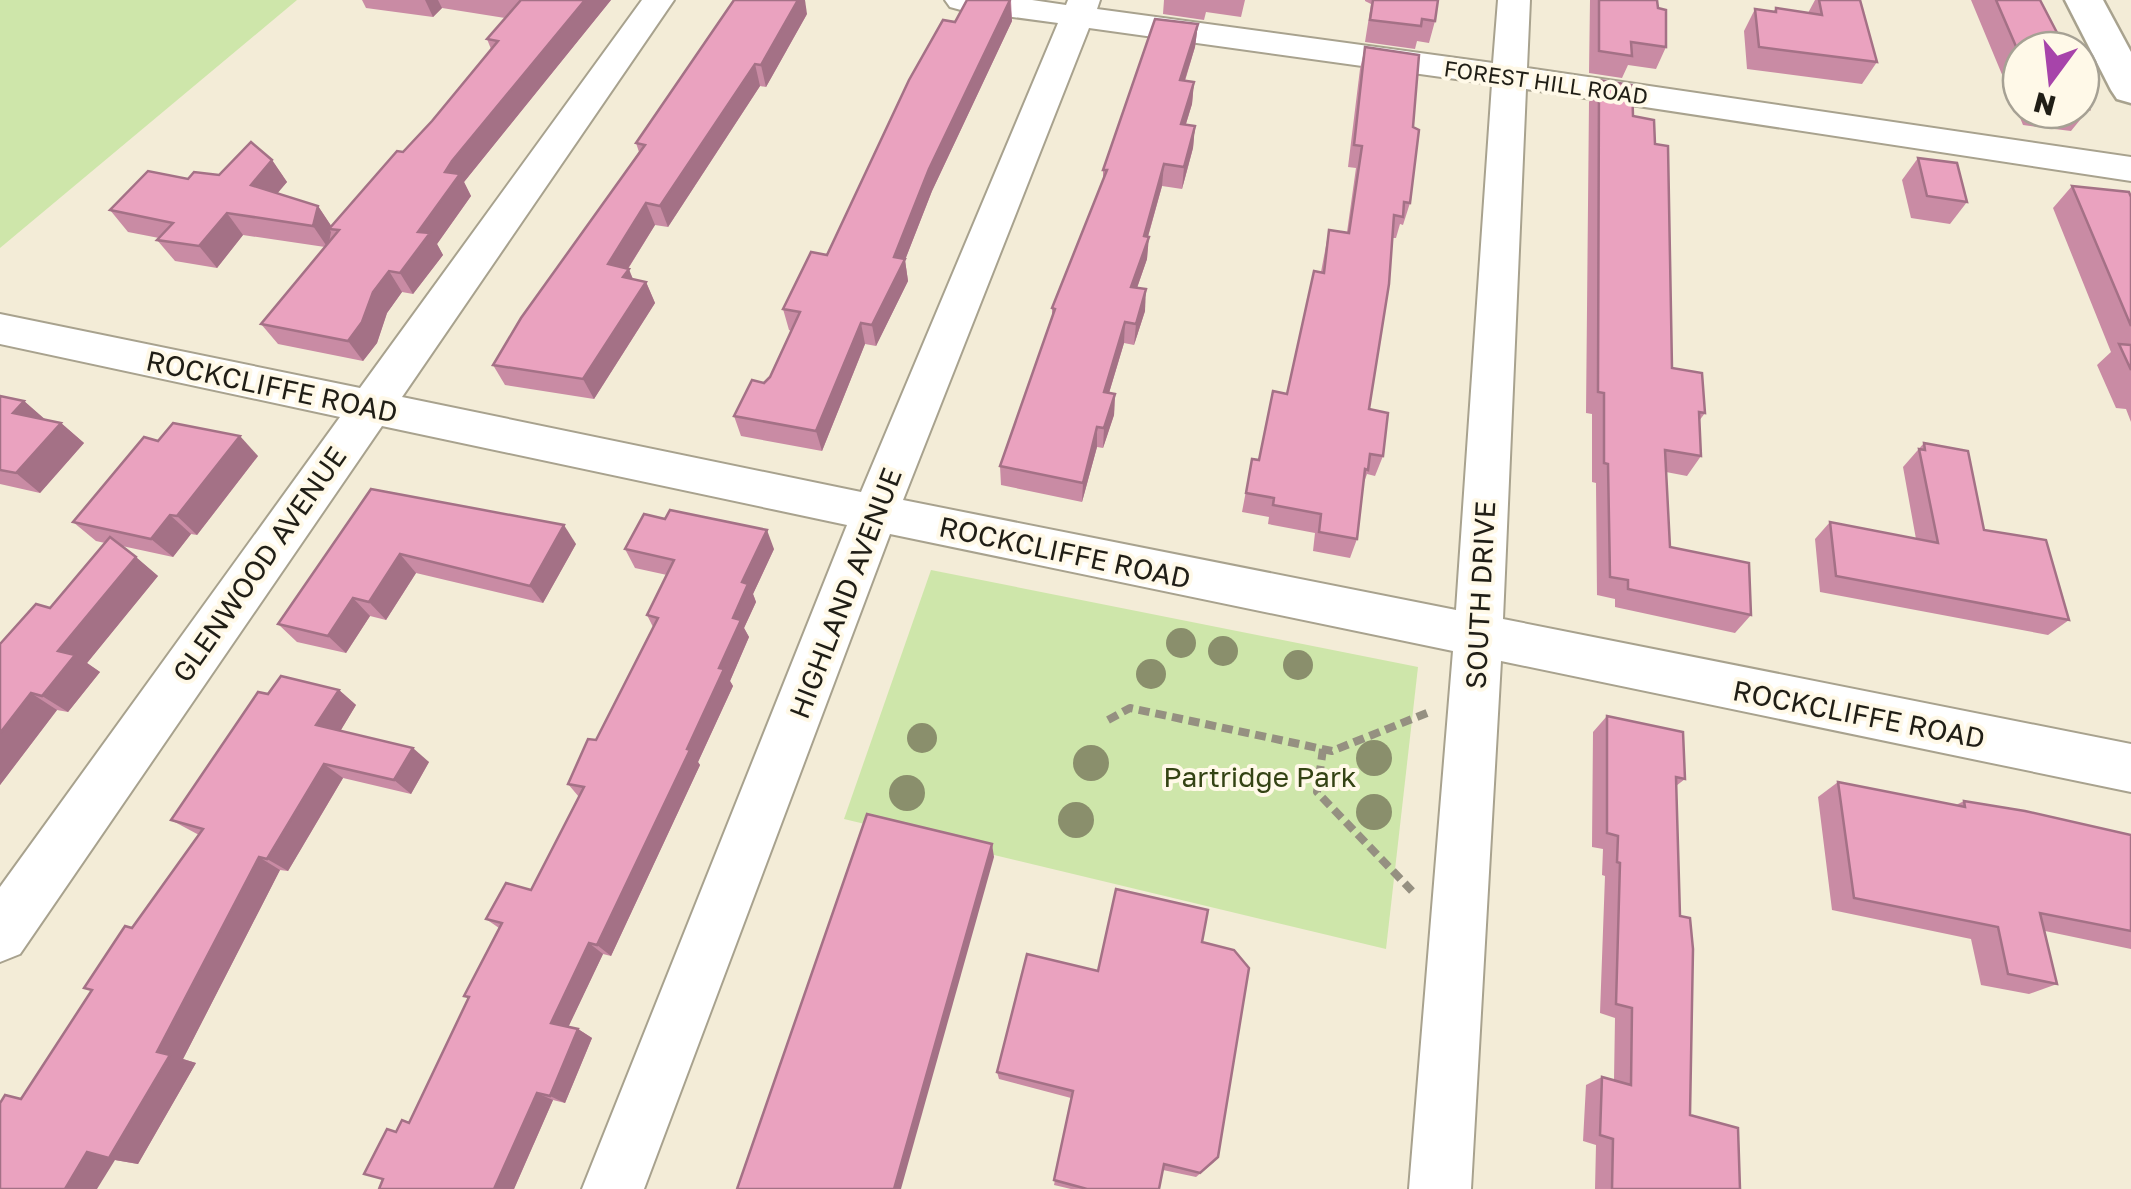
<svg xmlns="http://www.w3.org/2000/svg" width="2131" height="1189" font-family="'Golos Text',sans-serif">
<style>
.green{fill:#cee6aa}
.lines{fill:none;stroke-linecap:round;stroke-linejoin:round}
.minor-casing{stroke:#a8a28e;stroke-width:4}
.secondary-casing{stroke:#a8a28e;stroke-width:5}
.path{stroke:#959081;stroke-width:8;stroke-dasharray:11 6;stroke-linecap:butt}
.minor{fill:#fff;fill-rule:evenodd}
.secondary{fill:#fff;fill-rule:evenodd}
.tree{fill:#8a8f6c}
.wall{fill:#c98ba4}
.shaded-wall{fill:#a47186}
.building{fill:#eaa2bf;stroke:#a47186;stroke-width:2.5}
.labels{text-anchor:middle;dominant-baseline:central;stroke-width:8;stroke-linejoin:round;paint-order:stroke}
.far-street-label{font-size:22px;fill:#201e16;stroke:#fff9e8}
.street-label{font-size:28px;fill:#201e16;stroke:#fff9e8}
.park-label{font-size:28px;fill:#344314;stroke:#fff9e8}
</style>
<rect width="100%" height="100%" fill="#f3ecd7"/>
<!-- green -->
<g class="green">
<polygon points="0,0 297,0 0,248"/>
<polygon points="931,570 1418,667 1386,949 844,819"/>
</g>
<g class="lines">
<!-- minor casing -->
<g class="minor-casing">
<path id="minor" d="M642,0H674L402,397L861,492L1058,23L961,10L950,7L945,0H1032L1066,5L1068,0H1100L1097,9L1493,63L1498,0H1530L1527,68L2131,157V181L1526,89L1503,619L2131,744V792L1501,661L1471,1189H1409L1453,651L890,534L644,1189H582L847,525L382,426L20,954L0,962V887L340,417L0,344V314L360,388ZM1089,28L1492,84L1456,610L903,500Z"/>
</g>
<!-- secondary casing -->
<g class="secondary-casing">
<polygon id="secondary" points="2065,0 2103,0 2131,52 2131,103 2117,99 2111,90"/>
</g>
<!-- path -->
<g class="path">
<polyline points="1108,720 1130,708 1332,751 1427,713"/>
<polyline points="1323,749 1317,792 1412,891"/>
</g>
<!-- minor -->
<use href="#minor" class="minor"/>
<!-- secondary -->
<use href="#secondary" class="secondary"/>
</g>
<!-- trees -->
<g class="tree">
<circle cx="1181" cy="643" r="15"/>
<circle cx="1223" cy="651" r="15"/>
<circle cx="1298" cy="665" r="15"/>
<circle cx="1151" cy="674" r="15"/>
<circle cx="922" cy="738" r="15"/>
<circle cx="1374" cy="758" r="18"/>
<circle cx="1091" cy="763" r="18"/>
<circle cx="907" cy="793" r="18"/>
<circle cx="1374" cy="812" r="18"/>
<circle cx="1076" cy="820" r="18"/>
</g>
<!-- wall -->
<g class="wall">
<polygon points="362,0 611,0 464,182 471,196 437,244 443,255 413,294 402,292 387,313 377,343 363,361 278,344 261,324 325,247 243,235 217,268 175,261 157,240 159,238 128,232 110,210 188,179 219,175 272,160 287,182 277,193 318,206 331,226 432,121 491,49 487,39 505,18 442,8 433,17 366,8"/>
<polygon points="967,0 1011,0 1012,21 932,191 905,260 908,281 876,346 865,344 822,451 741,436 734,416 770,377 791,331 789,330 783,309 827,255"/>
<polygon points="1164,0 1245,0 1241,17 1206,12 1204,20 1163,14"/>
<polygon points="1365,0 1438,0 1435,21 1429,43 1417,41 1415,49 1365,42 1371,4 1365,1"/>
<polygon points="1590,0 1657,0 1658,8 1666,47 1656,69 1628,65 1622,78 1589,73"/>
<polygon points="1815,0 1860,0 1877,62 1862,84 1747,69 1744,31 1755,9 1774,11 1776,8 1808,13"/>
<polygon points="1971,0 2040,0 2021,50 2021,110 2081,110 2081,77 2090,95 2086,100 2089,109 2071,131 2023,125"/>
<polygon points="807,14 766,87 760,86 668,227 655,225 628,269 633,279 646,282 655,303 594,399 505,385 493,365 639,152 636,143"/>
<polygon points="1198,24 1195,47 1185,81 1194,82 1192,104 1186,124 1195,126 1193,148 1182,189 1162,186 1148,237 1147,259 1137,288 1145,311 1134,345 1124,343 1109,393 1115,394 1114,415 1103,448 1097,447 1082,502 1001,485 1000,466 1052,317 1052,308 1103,181 1103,170"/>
<polygon points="1365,47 1413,127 1410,203 1403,225 1400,224 1396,238 1392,238 1369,409 1383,456 1375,476 1367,474 1363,485 1357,539 1350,558 1313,551 1315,533 1268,524 1269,517 1242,512 1252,459 1258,460 1287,394 1321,272 1329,230 1347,232 1356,168 1348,167 1360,69"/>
<polygon points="1599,80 1633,116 1655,144 1672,368 1705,413 1699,421 1701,456 1687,476 1666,472 1670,547 1751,615 1735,633 1615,607 1615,599 1597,595 1596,483 1592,482 1592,414 1586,413 1589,102"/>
<polygon points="1918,158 1967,202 1950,224 1911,218 1902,180"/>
<polygon points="2072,186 2131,197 2131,422 2126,409 2116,408 2097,365 2111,352 2053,208"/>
<polygon points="0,396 24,401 44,419 61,423 84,443 40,493 0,484"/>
<polygon points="158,441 258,456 197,535 191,534 173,557 122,546 158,576 87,663 100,672 68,712 57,710 0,785 1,645 50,608 105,543 96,541 73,522"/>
<polygon points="1924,443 1984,530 2069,620 2048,635 1820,592 1815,539 1830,522 1916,539 1903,467"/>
<polygon points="371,489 576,544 543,603 416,573 386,620 370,616 346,653 297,642 278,624"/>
<polygon points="625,549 774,549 753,594 756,602 744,628 749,637 730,681 733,686 698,762 700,765 611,956 603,954 568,1027 578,1029 592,1038 565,1103 553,1100 514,1189 379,1189 383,1179 396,1132 409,1123 468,998 464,996 499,928 486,919 531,890 579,797 568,784 596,740 653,627 647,615 667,575 635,568"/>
<polygon points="339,690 356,705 340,731 429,762 411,794 343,778 288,871 280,870 183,1059 196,1063 138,1164 115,1160 21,1099 132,928 199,835 171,820 268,694"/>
<polygon points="1607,716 1685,779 1676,786 1680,916 1690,1115 1740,1189 1595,1189 1596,1145 1583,1141 1586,1085 1602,1077 1614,1080 1615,1018 1600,1013 1605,876 1602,875 1603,849 1592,847 1593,732"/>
<polygon points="1838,782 1956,805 1964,801 2131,835 2131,949 2045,931 2057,984 2029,994 1981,985 1971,939 1832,910 1818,797"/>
<polygon points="1202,942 1214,1162 1196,1177 1163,1170 1159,1189 1071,1189 1054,1185 1071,1098 999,1079 997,1072 1098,971"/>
</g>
<!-- shaded-wall -->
<g class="shaded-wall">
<polygon points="425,0 438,0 442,8 433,17"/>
<polygon points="585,0 611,0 464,182 471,196 437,244 443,255 413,294 400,273 445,172 452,161"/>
<polygon points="798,0 805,0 807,14 766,87 761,65"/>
<polygon points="1010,0 1012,21 932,191 905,260 908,281 876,346 872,325 894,257 929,169"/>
<polygon points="1198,24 1195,47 1178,102 1180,80"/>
<polygon points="755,64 760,86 668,227 660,206"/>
<polygon points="1194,82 1192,104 1179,146 1181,124"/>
<polygon points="1195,126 1193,148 1182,189 1184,167"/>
<polygon points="272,160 287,182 266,207 251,185"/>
<polygon points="1164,164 1162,186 1144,250 1149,237 1147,259 1130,308 1131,287"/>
<polygon points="646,203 655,225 617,286 608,264"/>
<polygon points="318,206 332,227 329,229 331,232 328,248 313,226"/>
<polygon points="227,213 243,235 217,268 199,246"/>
<polygon points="629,269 637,290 623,277"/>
<polygon points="389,271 402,292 387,313 377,343 363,361 348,341 373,292"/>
<polygon points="646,282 655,303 594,399 583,379"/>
<polygon points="1146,289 1145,311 1134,345 1136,324"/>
<polygon points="1125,322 1124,343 1103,413 1104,392"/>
<polygon points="861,323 865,344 822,451 816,431"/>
<polygon points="1115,394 1114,415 1103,448 1104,428"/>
<polygon points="24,401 47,421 13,413"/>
<polygon points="61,423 84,443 40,493 16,473"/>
<polygon points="1097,427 1097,447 1082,502 1083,483"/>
<polygon points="240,436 258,456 197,535 177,516"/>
<polygon points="170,515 191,534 173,557 151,539"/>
<polygon points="564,525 576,544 543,603 530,586"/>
<polygon points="767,530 774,549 753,594 756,602 744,628 749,637 730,681 733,686 698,762 700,765 611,956 597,945 687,749 719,668 742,582"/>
<polygon points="400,554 416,573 386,620 369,602"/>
<polygon points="136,557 158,576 87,663 100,672 68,712 42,696 58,651"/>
<polygon points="353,598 370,616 346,653 328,636"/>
<polygon points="339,690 356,705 335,740 316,725"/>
<polygon points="31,693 57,710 0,785 0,733"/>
<polygon points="413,748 429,762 411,794 394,780"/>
<polygon points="324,764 343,778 288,871 267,859"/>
<polygon points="992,844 994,857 901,1189 894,1189"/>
<polygon points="259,857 280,870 183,1059 196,1063 138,1164 115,1160 97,1189 65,1189 87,1152 157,1052"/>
<polygon points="589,943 603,954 566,1032 551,1023"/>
<polygon points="578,1029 592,1038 565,1103 550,1096"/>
<polygon points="537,1093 553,1100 514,1189 494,1189"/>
</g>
<!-- building -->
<g class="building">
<polygon points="521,0 585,0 452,161 445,172 460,174 418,232 430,233 400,273 389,271 373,292 362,322 348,341 261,324 339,230 329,229 397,151 403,152 432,121 498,41 487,39"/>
<polygon points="734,0 798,0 761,65 755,64 660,206 646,203 608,264 629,269 623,277 646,282 583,379 493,365 521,318 645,145 636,143"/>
<polygon points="967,0 1010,0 929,169 894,257 905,259 872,325 861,323 816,431 734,416 752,380 764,383 770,377 800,312 783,309 811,252 827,255 909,80 943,20 955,22"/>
<polygon points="1373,0 1438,0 1435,21 1422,19 1421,26 1370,20"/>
<polygon points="1599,0 1657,0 1658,8 1666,10 1666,47 1631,42 1632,56 1599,51"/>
<polygon points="1819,0 1860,0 1877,62 1759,47 1755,9 1776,12 1776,8 1822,15"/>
<polygon points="1996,0 2040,0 2066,50 2021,50 2021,58"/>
<polygon points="1155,19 1198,24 1180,80 1194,82 1181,124 1195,126 1184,167 1164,164 1144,236 1149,237 1131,287 1146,289 1136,324 1125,322 1104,392 1115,394 1104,428 1097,427 1083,483 1000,466 1055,309 1052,308 1107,170 1103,170"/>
<polygon points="1365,47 1419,55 1413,127 1419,130 1410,203 1404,202 1403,217 1394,215 1389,284 1369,409 1388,413 1383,456 1370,454 1368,470 1365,469 1357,539 1319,532 1321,514 1273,505 1274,498 1246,493 1252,459 1259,460 1273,391 1287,394 1314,271 1324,273 1329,230 1349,233 1362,146 1354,145"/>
<polygon points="2081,77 2090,95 2083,94 2089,109 2081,108"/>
<polygon points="1599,80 1632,85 1633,116 1654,120 1655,144 1668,146 1672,368 1702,373 1705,413 1699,412 1701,456 1665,450 1670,547 1749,563 1751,615 1628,589 1628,580 1610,577 1608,464 1604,463 1604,393 1598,392"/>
<polygon points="251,142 272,160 251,185 318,206 313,226 227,213 199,246 157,240 173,223 110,210 148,171 188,179 194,172 219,175"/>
<polygon points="1918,158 1957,163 1967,202 1927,196"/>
<polygon points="2072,186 2129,192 2131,197 2131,326"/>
<polygon points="2119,344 2131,345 2131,370"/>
<polygon points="0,396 24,401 13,413 61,423 16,473 0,470"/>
<polygon points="173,423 240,436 177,516 170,515 151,539 73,522 144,437 158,441"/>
<polygon points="1924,443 1968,451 1984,530 2046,540 2069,620 1836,576 1830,522 1938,543 1919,449 1925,450"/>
<polygon points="371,489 564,525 530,586 400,554 369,602 353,598 328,636 278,624"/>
<polygon points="670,510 767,530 742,582 748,584 733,618 741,620 719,668 724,669 687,749 690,750 597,945 589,943 551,1023 578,1029 550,1096 537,1093 494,1189 379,1189 383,1179 364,1174 387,1129 396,1132 402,1120 409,1123 469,997 464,996 502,923 486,919 506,883 531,890 584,787 568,784 588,739 596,740 658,618 647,615 674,560 625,549 644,514 665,519"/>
<polygon points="110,537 136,557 58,651 75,655 42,696 31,693 0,733 0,644 36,604 50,608"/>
<polygon points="281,676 339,690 316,725 413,748 394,780 324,764 267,859 259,857 157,1052 170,1055 109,1158 87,1152 65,1189 0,1189 0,1103 5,1095 21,1099 92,990 84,988 125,926 132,928 203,829 171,820 258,692 268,694"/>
<polygon points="1607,716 1683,732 1685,779 1676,777 1680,916 1690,918 1693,949 1690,1115 1738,1128 1740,1189 1612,1189 1613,1139 1600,1135 1602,1077 1631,1085 1632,1008 1616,1004 1620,863 1617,862 1618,836 1607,833"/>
<polygon points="1838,782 1965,807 1964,801 2025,811 2131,835 2131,931 2040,913 2057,984 2008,974 1998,927 1854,898"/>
<polygon points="867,814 992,844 894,1189 737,1189"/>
<polygon points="1116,889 1208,910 1202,942 1234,950 1249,968 1218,1157 1200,1173 1164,1164 1159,1189 1087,1189 1054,1180 1073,1091 997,1072 1027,954 1098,971"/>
</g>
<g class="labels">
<!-- far-street labels -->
<g class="far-street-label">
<text transform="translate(1546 82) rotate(8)">FOREST HILL ROAD</text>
</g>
<!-- street labels -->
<g class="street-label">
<text transform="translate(272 386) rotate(12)">ROCKCLIFFE ROAD</text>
<text transform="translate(1065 552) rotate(12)">ROCKCLIFFE ROAD</text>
<text transform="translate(259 564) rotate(-55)">GLENWOOD AVENUE</text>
<text transform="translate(845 593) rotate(-69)">HIGHLAND AVENUE</text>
<text transform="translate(1480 595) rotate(-87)">SOUTH DRIVE</text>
<text transform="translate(1859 714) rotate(11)">ROCKCLIFFE ROAD</text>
</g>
<!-- park labels -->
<g class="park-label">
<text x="1260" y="776">Partridge Park</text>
</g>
</g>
<!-- north arrow -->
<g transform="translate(2051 80) rotate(195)"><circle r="48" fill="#fff9e8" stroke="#a6a194" stroke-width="2.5"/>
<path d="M0-8L18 38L0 25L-18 38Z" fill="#a744aa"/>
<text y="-15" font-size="28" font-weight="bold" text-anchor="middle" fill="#201e16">N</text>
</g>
</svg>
